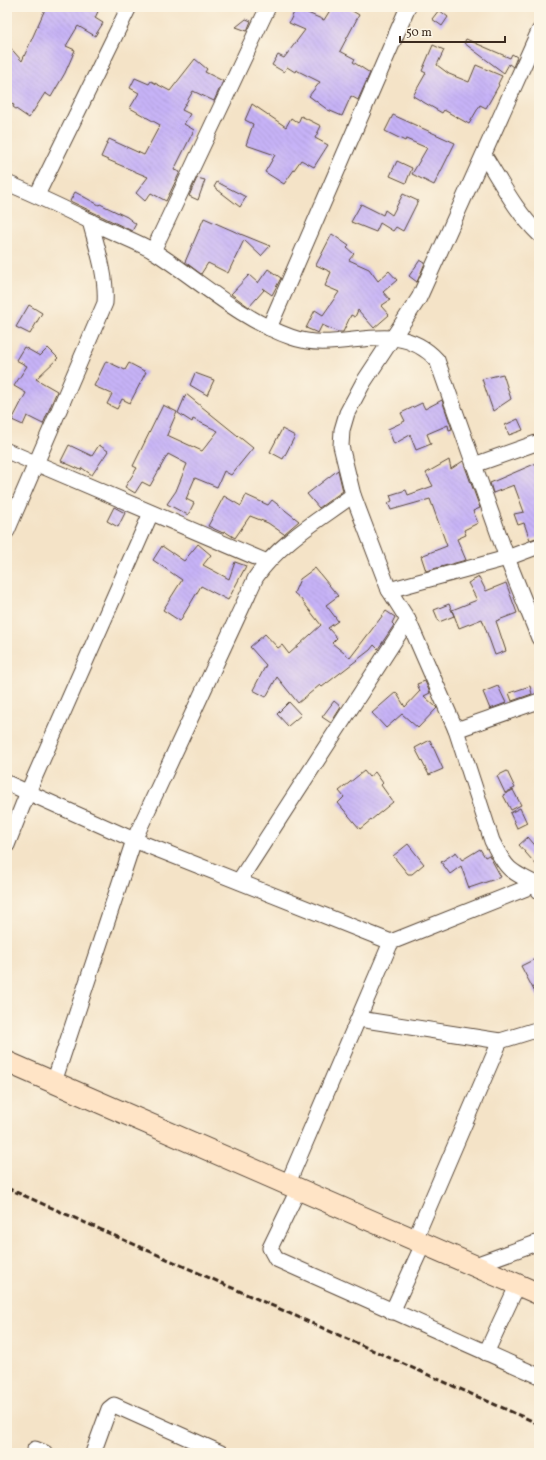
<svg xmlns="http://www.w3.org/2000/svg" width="546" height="1460" font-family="Vollkorn,serif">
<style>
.building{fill:url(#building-back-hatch)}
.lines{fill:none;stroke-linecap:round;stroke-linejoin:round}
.street-casing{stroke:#574637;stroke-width:17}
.secondary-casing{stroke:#574637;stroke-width:23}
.street{stroke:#fff;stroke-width:15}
.secondary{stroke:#ffe4c6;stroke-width:21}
.rail{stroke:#3b2a1e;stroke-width:3;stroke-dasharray:6 3;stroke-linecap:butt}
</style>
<defs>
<pattern id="building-back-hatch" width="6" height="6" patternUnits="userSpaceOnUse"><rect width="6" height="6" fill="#c6b2f7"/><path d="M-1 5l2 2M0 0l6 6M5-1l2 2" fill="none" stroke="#ab99d3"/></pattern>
</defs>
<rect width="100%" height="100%" fill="#fcf5e5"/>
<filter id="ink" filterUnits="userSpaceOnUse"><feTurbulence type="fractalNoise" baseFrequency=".025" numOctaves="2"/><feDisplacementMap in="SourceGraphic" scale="8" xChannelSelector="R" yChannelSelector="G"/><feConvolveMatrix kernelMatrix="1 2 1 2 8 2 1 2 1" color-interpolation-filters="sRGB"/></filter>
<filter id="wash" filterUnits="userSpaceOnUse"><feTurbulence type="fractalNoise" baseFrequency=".012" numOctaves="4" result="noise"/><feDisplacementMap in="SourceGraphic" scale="16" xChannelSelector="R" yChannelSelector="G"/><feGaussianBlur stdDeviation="0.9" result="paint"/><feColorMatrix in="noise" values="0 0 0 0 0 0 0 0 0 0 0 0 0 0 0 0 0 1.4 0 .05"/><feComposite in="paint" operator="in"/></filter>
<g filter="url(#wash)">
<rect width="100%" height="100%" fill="#f4e3c7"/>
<g id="blocks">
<!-- building -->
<g class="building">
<polygon points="46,7 100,7 95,18 103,23 95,36 78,26 66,46 75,50 65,73 51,97 45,93 29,118 13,107 14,105 7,102 7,44 22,61"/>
<polygon points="332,7 346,7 359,15 340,51 355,59 353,62 370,73 358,100 351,96 342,116 328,110 309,96 320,82 296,70 295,72 287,67 284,72 272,65 278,55 284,58 305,30 289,23 296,8 324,20"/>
<polygon points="439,10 448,17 442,26 432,19"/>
<polygon points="246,19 251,21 247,31 236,27"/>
<polygon points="466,39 510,58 512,54 517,57 513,67 509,64 504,73 464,43"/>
<polygon points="433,45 444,50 437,65 449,74 469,82 476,65 502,76 498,84 499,85 486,108 480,105 469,124 444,110 442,113 413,96 426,73 422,71"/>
<polygon points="195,59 207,69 205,72 223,81 214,101 193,91 182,110 190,114 184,124 194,130 174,170 180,172 166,201 151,193 145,201 136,193 148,177 101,157 109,139 144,155 160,125 130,108 139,93 130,88 135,78 149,84 151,81 170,91"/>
<polygon points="252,104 286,127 291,118 298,123 301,116 321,126 315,138 328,145 314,167 301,160 284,184 265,172 275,155 246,145 253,124 245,120"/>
<polygon points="393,115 455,143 434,185 412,174 427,148 406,139 405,141 385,131"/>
<polygon points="397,161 412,168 406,183 390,176"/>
<polygon points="197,178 205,180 198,200 189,196"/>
<polygon points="217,182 246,197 240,207 214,187"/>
<polygon points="75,192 99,205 100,204 127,217 136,224 132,231 70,201"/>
<polygon points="403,194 418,201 403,231 396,227 393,231 380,223 376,232 351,222 361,204 383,215 385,210 392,215"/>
<polygon points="204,218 238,233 270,246 261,256 244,240 228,273 208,263 201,274 185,262"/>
<polygon points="332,234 349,246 347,248 354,254 349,260 369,269 378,281 389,271 397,280 383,292 390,300 381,306 389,315 374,328 358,310 355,317 351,315 343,332 338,332 322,325 318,333 306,328 315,310 323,315 339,292 325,286 331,272 316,265"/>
<polygon points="420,260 425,263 417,282 409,276"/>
<polygon points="268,269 281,278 272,295 262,288 264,290 249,307 231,294 249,275 258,283"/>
<polygon points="29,305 42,313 30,334 16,327"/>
<polygon points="24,347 40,356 48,348 58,358 36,379 57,391 43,424 27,416 23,425 12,420 26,393 14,386 27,366 16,360"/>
<polygon points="106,361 125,370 129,363 146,372 130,403 122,399 117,409 107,404 112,394 94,386"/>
<polygon points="195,373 214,380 207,395 190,385"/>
<polygon points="503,374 511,399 493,411 482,379"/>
<polygon points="186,394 253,448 231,475 224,471 217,487 195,478 186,499 194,503 188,515 167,504 176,491 187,464 168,454 150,486 142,482 135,493 125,487 137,468 133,466 163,405 177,412 167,435 202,451 218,431 193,419 192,422 178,413"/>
<polygon points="442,400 452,429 449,430 448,425 427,434 431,444 416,450 410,435 394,444 388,429 405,421 401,413 422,403 425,409"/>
<polygon points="518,419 523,430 509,435 505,425"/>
<polygon points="282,429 295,436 283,459 270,452"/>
<polygon points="69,445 92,456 99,445 108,451 92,475 82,468 81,470 61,461"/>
<polygon points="449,460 451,469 463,461 480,508 473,511 478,523 464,530 466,535 457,539 466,560 426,571 421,556 447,546 430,499 391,510 388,503 392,501 390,495 406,490 408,495 433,486 426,473"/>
<polygon points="539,462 539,537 530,540 524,523 518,525 514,514 524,512 514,485 493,493 490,483"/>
<polygon points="338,470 343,491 319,508 307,494"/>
<polygon points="246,495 268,505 272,500 299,521 284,534 268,523 250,516 235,538 224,531 223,533 208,526 224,496 241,506"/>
<polygon points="114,507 125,513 118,527 107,521"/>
<polygon points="198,544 211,555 203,565 229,579 235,562 246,566 228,600 201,586 180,621 163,610 182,580 153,560 162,546 184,561"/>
<polygon points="315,568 338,596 326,605 338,621 328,628 337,638 332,643 350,658 386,611 395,617 392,623 394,625 378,649 374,645 370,650 322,687 320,685 298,703 277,677 266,697 253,690 266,665 250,647 265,634 278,648 282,645 289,654 321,625 300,598 294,593 300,579"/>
<polygon points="479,577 486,591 506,583 517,613 496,621 506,651 495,655 482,619 459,628 452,610 477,600 468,583"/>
<polygon points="449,604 454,616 439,622 434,610"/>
<polygon points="425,681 430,693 424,696 437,708 418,728 402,714 386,728 372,713 396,692 405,707 420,691 417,684"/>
<polygon points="498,686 506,703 490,709 483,692"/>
<polygon points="530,686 532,694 512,701 509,693"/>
<polygon points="334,701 341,707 331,723 322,717"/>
<polygon points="289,702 301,715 288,726 277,714"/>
<polygon points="430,740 443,769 429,775 415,748"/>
<polygon points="364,771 369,777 375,772 383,783 381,785 393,802 360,829 338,803 344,797 339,791"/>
<polygon points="507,771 515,788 505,793 497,776"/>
<polygon points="513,790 521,805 511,810 503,795"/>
<polygon points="520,808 527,823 517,828 510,813"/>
<polygon points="528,837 539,850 539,868 519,845"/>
<polygon points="408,844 424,864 412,874 408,874 393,856"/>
<polygon points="480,849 485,857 489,855 501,877 469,888 461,866 450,874 441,862 456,852 462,860"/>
<polygon points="539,957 539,1000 521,966"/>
</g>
</g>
</g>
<g filter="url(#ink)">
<use href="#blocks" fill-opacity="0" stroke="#574637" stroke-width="1"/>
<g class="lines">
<!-- street casing -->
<g class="street-casing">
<g id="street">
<path d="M484,155C501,182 516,212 539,234"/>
<path d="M7,183C39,196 69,211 100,226C118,235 138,242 155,252C200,281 240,319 291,337C342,356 394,314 437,360L507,558L539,638"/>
<polyline points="37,195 129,7"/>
<polyline points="153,251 268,7"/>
<polyline points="269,328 408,7"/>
<polyline points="7,451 267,562"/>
<polyline points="474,465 539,442"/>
<path d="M353,495L389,590L408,620L456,730L492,841C506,869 509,871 536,884L539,891"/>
<path d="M7,531L105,303C107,276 97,248 90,221"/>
<polyline points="389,590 507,558 539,546"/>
<polyline points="456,730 539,701"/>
<polyline points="7,783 134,840 391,942"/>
<polyline points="7,845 28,792 151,513"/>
<polyline points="239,881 408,620"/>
<polyline points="359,1019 500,1041 539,1029"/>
<path d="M54,1082L134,840L256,577C280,542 319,520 353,495L341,446L342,430L347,413L363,383L419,298L539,31"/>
<polyline points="288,1183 391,942 539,883"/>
<polyline points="299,1188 270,1248 276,1259 539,1376"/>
<polyline points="415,1239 500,1041"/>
<polyline points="475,1265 539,1242"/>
<polyline points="392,1312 424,1242"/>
<polyline points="486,1353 518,1284"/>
<polyline points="35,1449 45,1453"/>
<polyline points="93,1453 109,1409 114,1405 221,1453"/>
</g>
</g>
<!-- secondary casing -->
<g class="secondary-casing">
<polyline id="secondary" points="7,1062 539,1294"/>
</g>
<!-- street -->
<use href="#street" class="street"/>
<!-- secondary -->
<use href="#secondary" class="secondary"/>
<!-- rail -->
<polyline class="rail" points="7,1188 539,1424"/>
</g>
</g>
<!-- margin -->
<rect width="546" height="1460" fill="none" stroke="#fcf5e5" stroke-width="24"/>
<!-- scale -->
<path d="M400 36v6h105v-6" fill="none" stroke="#3b2a1e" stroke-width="2"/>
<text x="406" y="36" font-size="12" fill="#3b2a1e" stroke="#fcf5e5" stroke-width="3" paint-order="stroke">50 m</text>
</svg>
